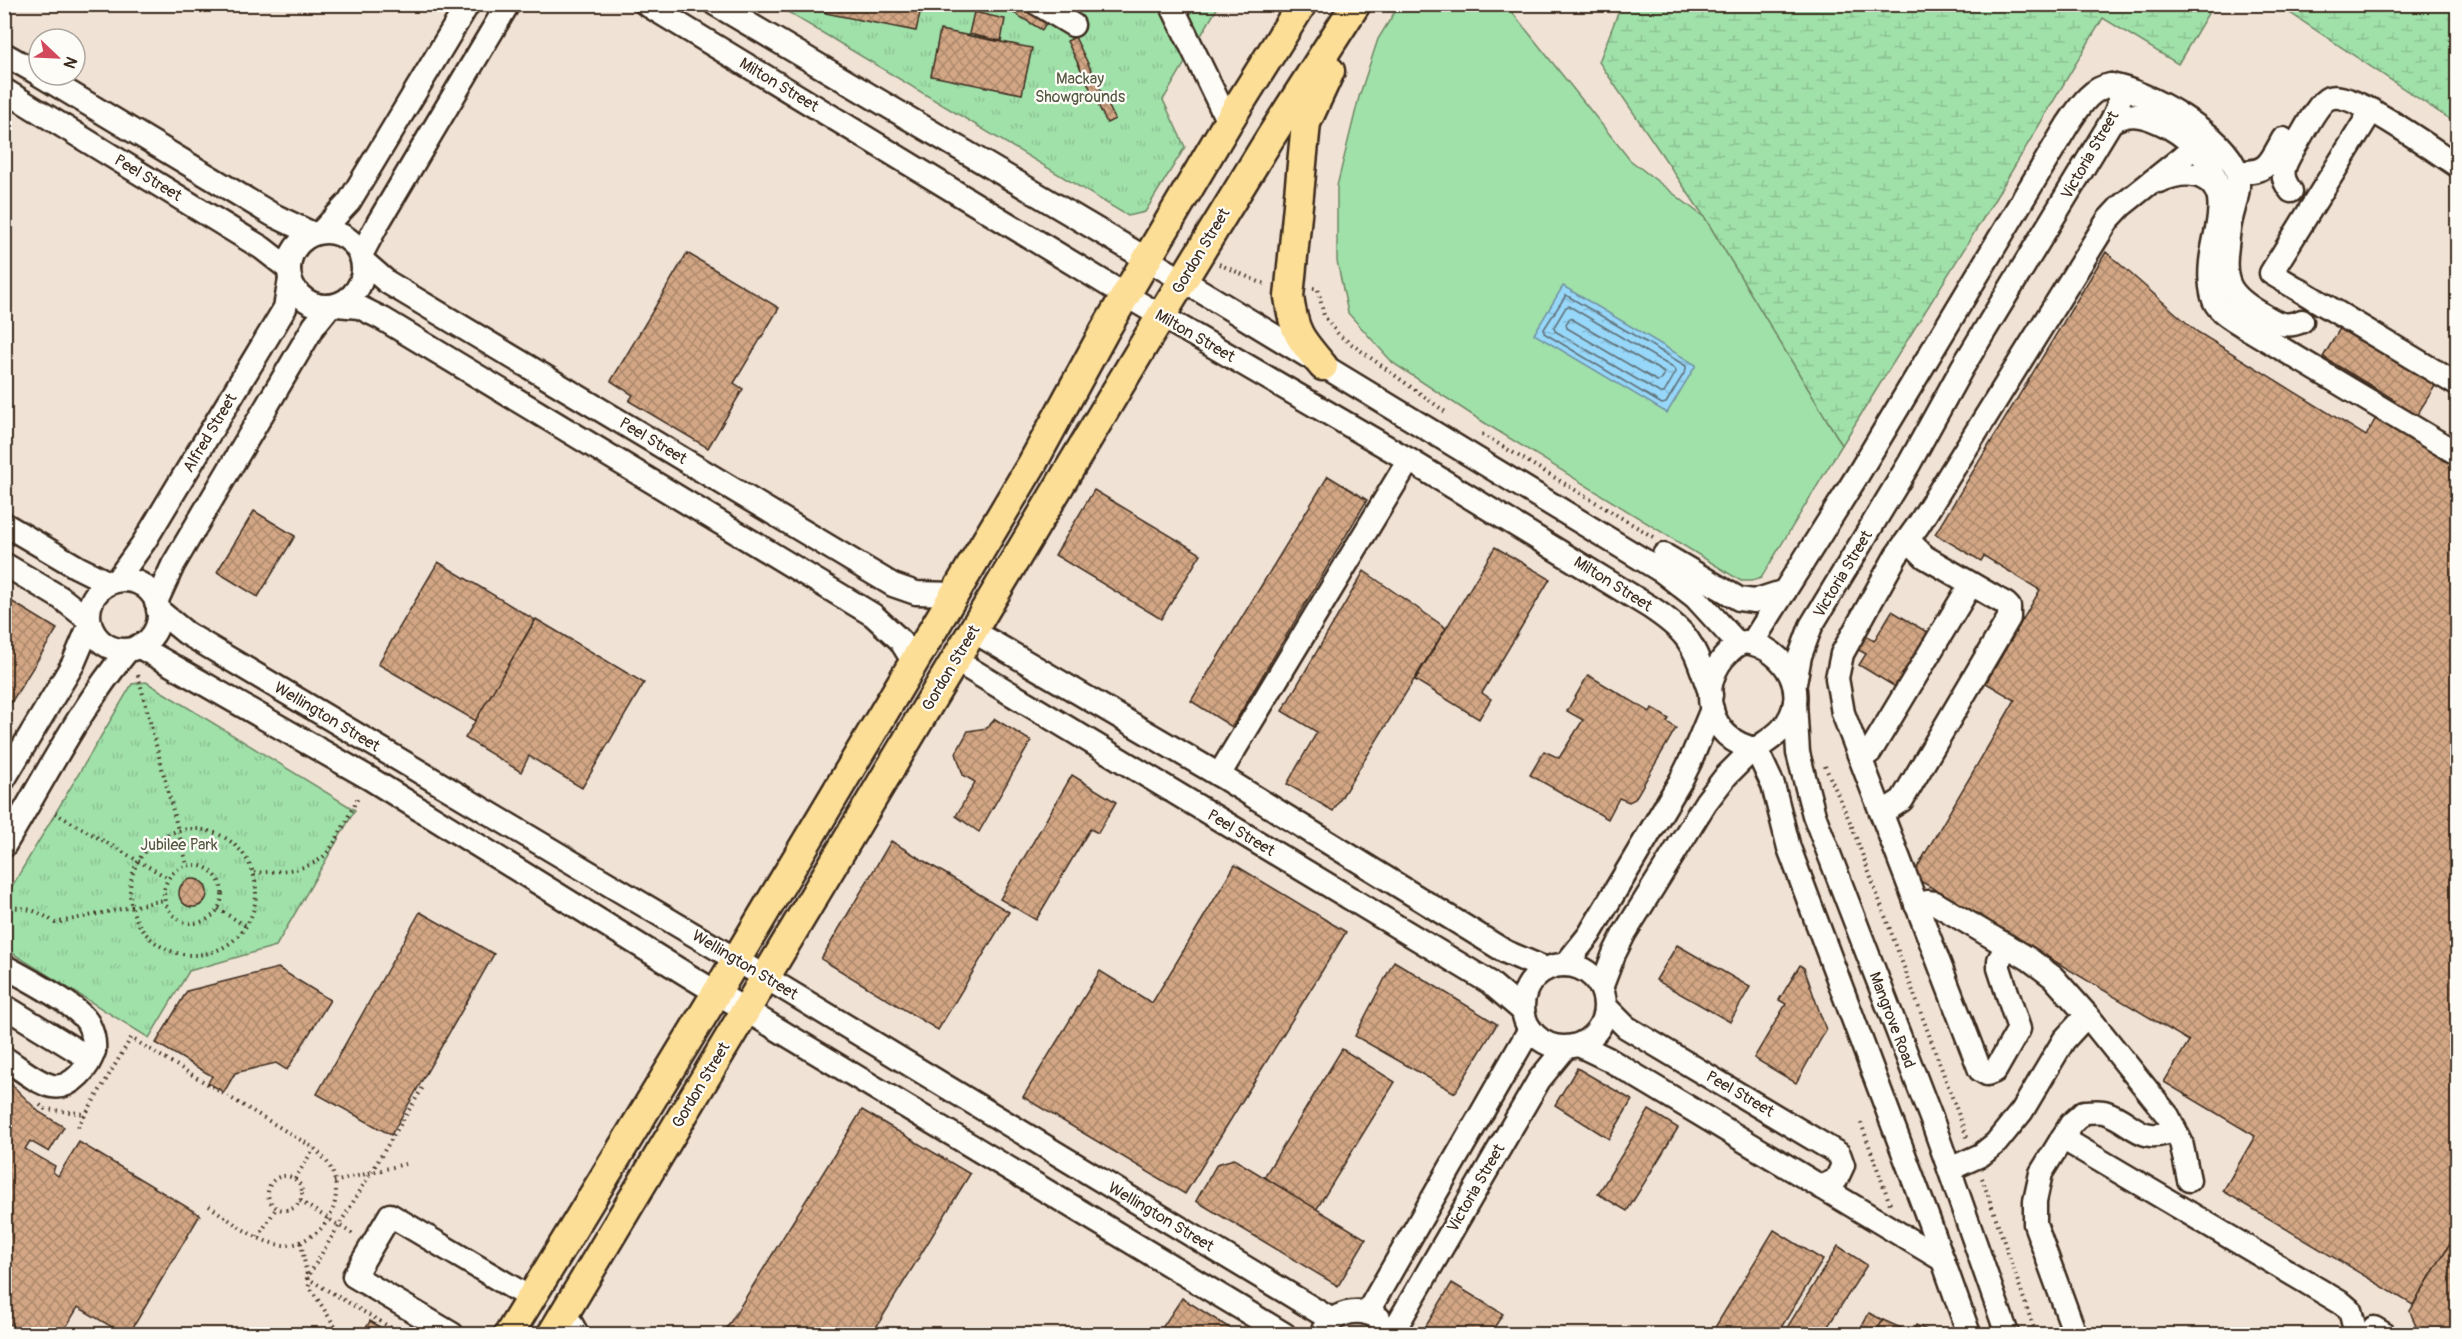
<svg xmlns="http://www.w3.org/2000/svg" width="2462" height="1339" font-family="Pangolin,sans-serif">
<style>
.grass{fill:url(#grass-tufts);stroke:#6e8664;stroke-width:1.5}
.wetland{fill:url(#wetland-marsh);stroke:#6e8664;stroke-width:1.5}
.garden{fill:#a0e1aa;stroke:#6e8664;stroke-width:1.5}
.water{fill:url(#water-ripples);stroke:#7292a1;stroke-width:1.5}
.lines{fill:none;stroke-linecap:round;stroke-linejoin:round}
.shore{stroke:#606f76;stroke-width:1.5}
.building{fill:url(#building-cross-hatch);stroke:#3b2a1e;stroke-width:1.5}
.minor-casing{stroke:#3b2a1e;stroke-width:27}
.major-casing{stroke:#3b2a1e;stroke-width:33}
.path{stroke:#3b2a1e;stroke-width:4;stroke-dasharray:1.5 4.5;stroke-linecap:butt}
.minor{stroke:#fdfcf7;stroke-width:22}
.major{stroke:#fcde96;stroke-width:28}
.labels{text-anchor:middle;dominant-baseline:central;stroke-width:4.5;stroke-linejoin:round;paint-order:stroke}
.park-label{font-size:16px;fill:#545841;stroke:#fdfcf7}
.street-label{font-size:16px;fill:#3b2a1e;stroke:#fdfcf7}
</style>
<defs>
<pattern id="grass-tufts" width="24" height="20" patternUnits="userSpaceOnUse" patternTransform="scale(1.5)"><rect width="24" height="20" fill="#a0e1aa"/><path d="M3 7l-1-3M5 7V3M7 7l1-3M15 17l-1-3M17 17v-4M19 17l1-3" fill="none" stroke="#8bc192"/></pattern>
<pattern id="wetland-marsh" width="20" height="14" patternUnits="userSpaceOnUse" patternTransform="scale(1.5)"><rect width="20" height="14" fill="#a0e1aa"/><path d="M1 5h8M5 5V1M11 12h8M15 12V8" fill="none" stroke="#8bc192"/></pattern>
<pattern id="water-ripples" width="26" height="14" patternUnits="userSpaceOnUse" patternTransform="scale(1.5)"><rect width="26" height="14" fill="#97d7f9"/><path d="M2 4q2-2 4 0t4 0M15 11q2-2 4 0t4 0" fill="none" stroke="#83b9d5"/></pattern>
<pattern id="building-cross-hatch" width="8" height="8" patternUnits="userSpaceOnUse" patternTransform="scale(1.5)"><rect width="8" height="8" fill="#d3a785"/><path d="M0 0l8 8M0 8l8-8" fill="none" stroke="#ac886c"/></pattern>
</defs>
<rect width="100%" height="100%" fill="#f0e2d5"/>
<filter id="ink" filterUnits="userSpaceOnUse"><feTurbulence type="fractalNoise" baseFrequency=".0167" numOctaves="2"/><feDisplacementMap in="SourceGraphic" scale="12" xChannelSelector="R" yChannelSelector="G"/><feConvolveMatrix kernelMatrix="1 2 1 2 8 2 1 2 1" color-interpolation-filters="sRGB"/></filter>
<g filter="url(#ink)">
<!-- grass -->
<g class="grass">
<polygon points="776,5 1219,5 1163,100 1185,147 1145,212 1128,216"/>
<polygon points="146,682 355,810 276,946 189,971 149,1038 4,948 5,898 132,684"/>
</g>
<!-- wetland -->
<g class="wetland">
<polygon points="1621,5 2213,5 2178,64 2103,18 1989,209 1842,445 1705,218 1599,62"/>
<polygon points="2278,5 2457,5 2457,124"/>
</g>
<!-- garden -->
<polygon class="garden" points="1399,5 1503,5 1508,7 1630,160 1705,218 1842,445 1761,578 1751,581 1741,581 1480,420 1393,363 1348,313 1337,261 1337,186 1359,97 1378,39"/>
<!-- water -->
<polygon class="water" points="1563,286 1696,365 1667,413 1534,334"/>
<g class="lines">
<!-- shore -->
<g class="shore">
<polygon points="1566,295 1686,366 1686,370 1666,403 1662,404 1544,333 1544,329"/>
<polygon points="1569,306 1675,369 1676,372 1664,393 1660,393 1555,331 1554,327 1566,307"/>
<polygon points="1570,318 1663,372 1664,375 1661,380 1657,381 1567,328 1566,324"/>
</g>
</g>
<!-- building -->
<g class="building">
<polygon points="827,4 922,4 916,31 825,13"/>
<polygon points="999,4 1015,4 1046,23 1042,30"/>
<polygon points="974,12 1005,19 1001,41 969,34"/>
<polygon points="940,30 1032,48 1022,94 931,76"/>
<polygon points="1075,37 1115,119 1107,123 1067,41"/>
<polygon points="2106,252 2196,331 2366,436 2377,416 2458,466 2458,1230 2413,1305 2223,1191 2255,1136 2164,1082 2189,1041 1912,876 2015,700 1986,683 2040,590 1984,556 1981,561 1935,534"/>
<polygon points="687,253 779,308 734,383 743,389 708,448 629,401 633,395 611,381"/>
<polygon points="2342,325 2437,383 2405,434 2383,421 2395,400 2323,357"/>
<polygon points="1328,476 1367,500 1232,727 1191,701"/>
<polygon points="1094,490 1201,554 1161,619 1055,555"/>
<polygon points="254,511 295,536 258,597 217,572"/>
<polygon points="1495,547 1550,579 1482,693 1491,699 1479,719 1415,680"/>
<polygon points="438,562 535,620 476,721 378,664"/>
<polygon points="1364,571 1446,628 1333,811 1287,784 1317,732 1282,711"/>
<polygon points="11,601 57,629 4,714 4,613"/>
<polygon points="1892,611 1930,634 1897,688 1859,665 1866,654 1855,648 1863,634 1874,641"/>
<polygon points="536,619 644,683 582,788 529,756 521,772 465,738"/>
<polygon points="1588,675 1650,712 1652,708 1669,719 1667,722 1676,728 1635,799 1629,802 1619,798 1608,819 1530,775 1544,751 1559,758 1583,720 1567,711"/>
<polygon points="995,719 1031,741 979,832 956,816 975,782 963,775 956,753 968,731 987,728"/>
<polygon points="1072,775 1116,802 1098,833 1090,829 1036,920 1000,899"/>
<polygon points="891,841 1009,912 938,1030 821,959"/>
<polygon points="1235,865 1346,932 1185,1194 1023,1097 1100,971 1152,1003"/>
<circle cx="193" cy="893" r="14"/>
<polygon points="420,912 494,954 391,1135 317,1094"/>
<polygon points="1677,945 1750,987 1730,1022 1656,980"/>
<polygon points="1394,961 1497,1024 1455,1093 1355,1036"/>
<polygon points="1800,965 1804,968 1826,1030 1796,1083 1754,1058 1786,1004 1779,1000"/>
<polygon points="278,968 330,1000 287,1070 276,1063 235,1073 224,1092 208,1083 212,1076 156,1043 187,991"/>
<polygon points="1342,1049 1395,1082 1316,1210 1264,1177"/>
<polygon points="1577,1068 1632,1100 1609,1139 1555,1105"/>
<polygon points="4,1077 39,1112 64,1127 49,1152 30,1141 25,1149 55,1166 53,1172 58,1176 79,1142 200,1215 129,1334 124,1334 78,1307 62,1334 27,1334 4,1321"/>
<polygon points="862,1110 970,1174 872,1334 723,1334"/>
<polygon points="1649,1110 1678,1128 1627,1211 1598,1194"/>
<polygon points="1234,1159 1366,1239 1338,1286 1196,1201 1217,1164"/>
<polygon points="1774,1230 1823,1260 1777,1334 1711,1334"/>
<polygon points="2450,1243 2458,1249 2458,1325 2452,1334 2422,1334 2418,1332 2410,1311"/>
<polygon points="1838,1246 1867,1265 1823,1334 1783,1334"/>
<polygon points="1452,1283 1503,1314 1490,1334 1421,1334"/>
<polygon points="1182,1298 1239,1334 1158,1334"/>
<polygon points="1869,1313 1883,1320 1875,1334 1858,1334"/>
<polygon points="1883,1320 1912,1333 1916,1325 1935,1334 1875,1334"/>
<polygon points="370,1321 383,1329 383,1334 363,1334"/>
</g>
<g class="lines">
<!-- minor casing -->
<g class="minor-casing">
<g id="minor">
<path d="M646,4L1125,295L1409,460L1650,607C1695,637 1693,647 1711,695"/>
<polyline points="715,4 1184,281 1663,572 1695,597 1738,644"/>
<polyline points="1038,4 1073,25"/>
<polyline points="1171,4 1228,122"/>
<polyline points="4,54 39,74"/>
<polyline points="40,75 273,215 313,234"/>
<path d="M2111,85C2147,91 2223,134 2236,170C2241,185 2236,200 2232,215C2229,225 2228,235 2227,246C2222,282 2229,295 2260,313C2274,322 2285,329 2302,321"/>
<polyline points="4,90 262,248 289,269"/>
<polyline points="2372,110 2271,273 2458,385"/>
<path d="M2111,122C2131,110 2148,116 2167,126C2208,149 2227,183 2217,229C2212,251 2207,275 2213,297C2216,310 2231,318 2242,325L2458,454"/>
<path d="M2237,172C2268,173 2269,164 2283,139"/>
<path d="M2159,181C2180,172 2207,169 2218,194"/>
<path d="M2291,191C2277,174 2285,163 2295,146C2303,134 2317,103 2329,98C2351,89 2436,152 2458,166"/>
<circle cx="326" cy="269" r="37"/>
<polyline points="321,232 349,202 468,4"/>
<polyline points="361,255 378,223 508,4"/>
<polyline points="363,261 387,282 893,585 916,593 954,594"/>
<polyline points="337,305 359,307 383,319 873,615 900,640 913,661"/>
<polyline points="4,524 77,567 109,583"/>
<polyline points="1664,555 1739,599 1754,601 1785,591"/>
<polyline points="4,564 61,598 89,620"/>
<polyline points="117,580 144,542 285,308 290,279"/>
<circle cx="124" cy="615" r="35"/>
<polyline points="156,602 173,565 314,326 330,306"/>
<polyline points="158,610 186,633 765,977 1332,1320"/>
<polyline points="973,631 1219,775 1506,952 1546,969"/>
<path d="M1745,642C1786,648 1813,695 1782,729C1775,737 1764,743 1756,749C1708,741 1695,684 1729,652C1734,647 1738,644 1745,642Z"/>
<path d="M1752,643L1857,476L2068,124C2079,108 2090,88 2111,85C2125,96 2118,108 2111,122L1962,368L1909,464L1811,626L1800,656L1795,683"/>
<polyline points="138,646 369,778 694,979 1284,1334"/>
<polyline points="955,660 1489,982 1523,1011"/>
<polyline points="1795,702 1798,753 1814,815 1933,1123 2007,1334"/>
<polyline points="1756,749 1773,785 1789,848 1929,1221 1969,1334"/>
<polyline points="1861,758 1870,752 1971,584"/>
<polyline points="1219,775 1409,460"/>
<polyline points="4,779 73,664 90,624"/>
<polyline points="1882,813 1902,800 2009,618 2009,607 2006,604 1925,557 1908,540"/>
<path d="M4,846C44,780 79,709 128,650"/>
<polyline points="1916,905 1927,902 1935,903 2029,959 2053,977 2087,1015 2168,1116 2181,1142 2189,1180"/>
<path d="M2007,946L1999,960V968L2019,1029L1995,1071L1987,1074L1980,1070L1843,713L1837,678L1842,654L1896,556L1919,524L2108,220L2121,206L2195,147C2208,143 2218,150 2228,158"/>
<circle cx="1564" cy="1006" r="41"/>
<polyline points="1565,965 1589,935 1681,780 1690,762 1712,709"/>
<path d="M4,966C25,978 77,1004 88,1023C92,1031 95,1041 94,1050C90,1066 71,1090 52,1086C35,1082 19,1067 4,1058"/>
<polyline points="1601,988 1614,954 1624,934 1706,802 1726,776 1754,748"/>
<polyline points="4,1006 79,1052 94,1051"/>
<polyline points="1606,1007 1626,1027 1839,1154 1843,1165 1836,1180 1821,1187"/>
<polyline points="1579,1045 1608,1059 1943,1260"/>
<polyline points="2062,1138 2343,1304 2350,1310 2356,1334"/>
<polyline points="1950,1169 1981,1155 1996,1143 2022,1111 2064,1040 2087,1015"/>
<polyline points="565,1313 577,1334"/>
<polyline points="1367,1313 1530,1029"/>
<polyline points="2374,1328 2384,1334"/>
<polyline points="1393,1332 1539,1080 1565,1048"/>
<polyline points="452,1334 354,1276 390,1215 530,1298"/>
<path d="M1321,1334C1332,1312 1358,1306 1379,1318"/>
<path d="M2075,1334L2035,1224V1201L2041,1173L2071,1124L2084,1112C2090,1112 2098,1111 2104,1112C2134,1121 2139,1146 2175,1130"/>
</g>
</g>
<!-- major casing -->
<g class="major-casing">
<g id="major">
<path d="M1323,366C1300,339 1294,333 1289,297L1306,123L1330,71"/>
<polyline points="509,1334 717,992 1032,464 1105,330 1228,122 1302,4"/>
<polyline points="552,1334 1161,316 1270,138 1356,4"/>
</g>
</g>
<!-- path -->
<g class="path">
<polyline points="1219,264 1261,283 1267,284"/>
<polyline points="1313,288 1318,289 1324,316 1339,335 1447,413"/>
<polyline points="1482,434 1655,538"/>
<polyline points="138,675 187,865"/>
<polyline points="1825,766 1851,824 1968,1140"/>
<polyline points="55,813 168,878"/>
<circle cx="193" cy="892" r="63"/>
<circle cx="193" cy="894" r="29"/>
<path d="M254,873C276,871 310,872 326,854C338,841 350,811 359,796"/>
<path d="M4,908C25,906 39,911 55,923L164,900"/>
<polyline points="218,909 246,926"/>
<polyline points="40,1105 45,1109 86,1114"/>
<polyline points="1861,1123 1890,1204"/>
<path d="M78,1127L131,1038L314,1148C319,1153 325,1159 329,1165C343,1189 335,1221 313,1235C304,1241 294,1246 283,1245C256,1243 231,1220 209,1206"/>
<circle cx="285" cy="1193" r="17"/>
<polyline points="1982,1178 2036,1334"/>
<polyline points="295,1179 314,1148"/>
<polyline points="334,1182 405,1164"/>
<polyline points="300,1201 356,1236"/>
<polyline points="258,1237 277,1207"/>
<polyline points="301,1243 309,1286 340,1334"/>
<polyline points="401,1334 307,1278 423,1087"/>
</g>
<!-- minor -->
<use href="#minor" class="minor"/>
<!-- major -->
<use href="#major" class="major"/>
</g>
</g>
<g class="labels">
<!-- park labels -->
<g class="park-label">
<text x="1080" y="79">Mackay<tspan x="1080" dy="18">Showgrounds</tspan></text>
<text x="179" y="845">Jubilee Park</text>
</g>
<!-- street labels -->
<g class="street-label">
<text transform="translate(779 85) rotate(31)">Milton Street</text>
<text transform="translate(2090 155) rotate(-60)">Victoria Street</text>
<text transform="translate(148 178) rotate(31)">Peel Street</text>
<text transform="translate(1201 251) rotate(-59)">Gordon Street</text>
<text transform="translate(1195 336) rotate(30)">Milton Street</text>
<text transform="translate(210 433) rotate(-59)">Alfred Street</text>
<text transform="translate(653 441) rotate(31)">Peel Street</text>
<text transform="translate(1843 574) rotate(-59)">Victoria Street</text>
<text transform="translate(1613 584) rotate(32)">Milton Street</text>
<text transform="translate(951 668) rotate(-59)">Gordon Street</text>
<text transform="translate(327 717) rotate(31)">Wellington Street</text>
<text transform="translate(1241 833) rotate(31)">Peel Street</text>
<text transform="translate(745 965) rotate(31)">Wellington Street</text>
<text transform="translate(1892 1020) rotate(69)">Mangrove Road</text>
<text transform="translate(701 1085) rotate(-59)">Gordon Street</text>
<text transform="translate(1740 1094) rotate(30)">Peel Street</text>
<text transform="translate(1476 1188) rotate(-60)">Victoria Street</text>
<text transform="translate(1161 1217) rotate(31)">Wellington Street</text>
</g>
</g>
<!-- margin -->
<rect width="2462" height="1339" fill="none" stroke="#fdfcf7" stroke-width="24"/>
<rect x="12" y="12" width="2438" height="1315" fill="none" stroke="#3b2a1e" stroke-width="2" filter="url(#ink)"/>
<!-- north arrow -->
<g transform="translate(57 57) rotate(113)"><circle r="28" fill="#fdfcf7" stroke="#afa8a0" stroke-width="1.5"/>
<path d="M0-4.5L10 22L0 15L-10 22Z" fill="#d1495b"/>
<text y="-9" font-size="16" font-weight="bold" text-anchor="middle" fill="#3b2a1e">N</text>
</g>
</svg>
